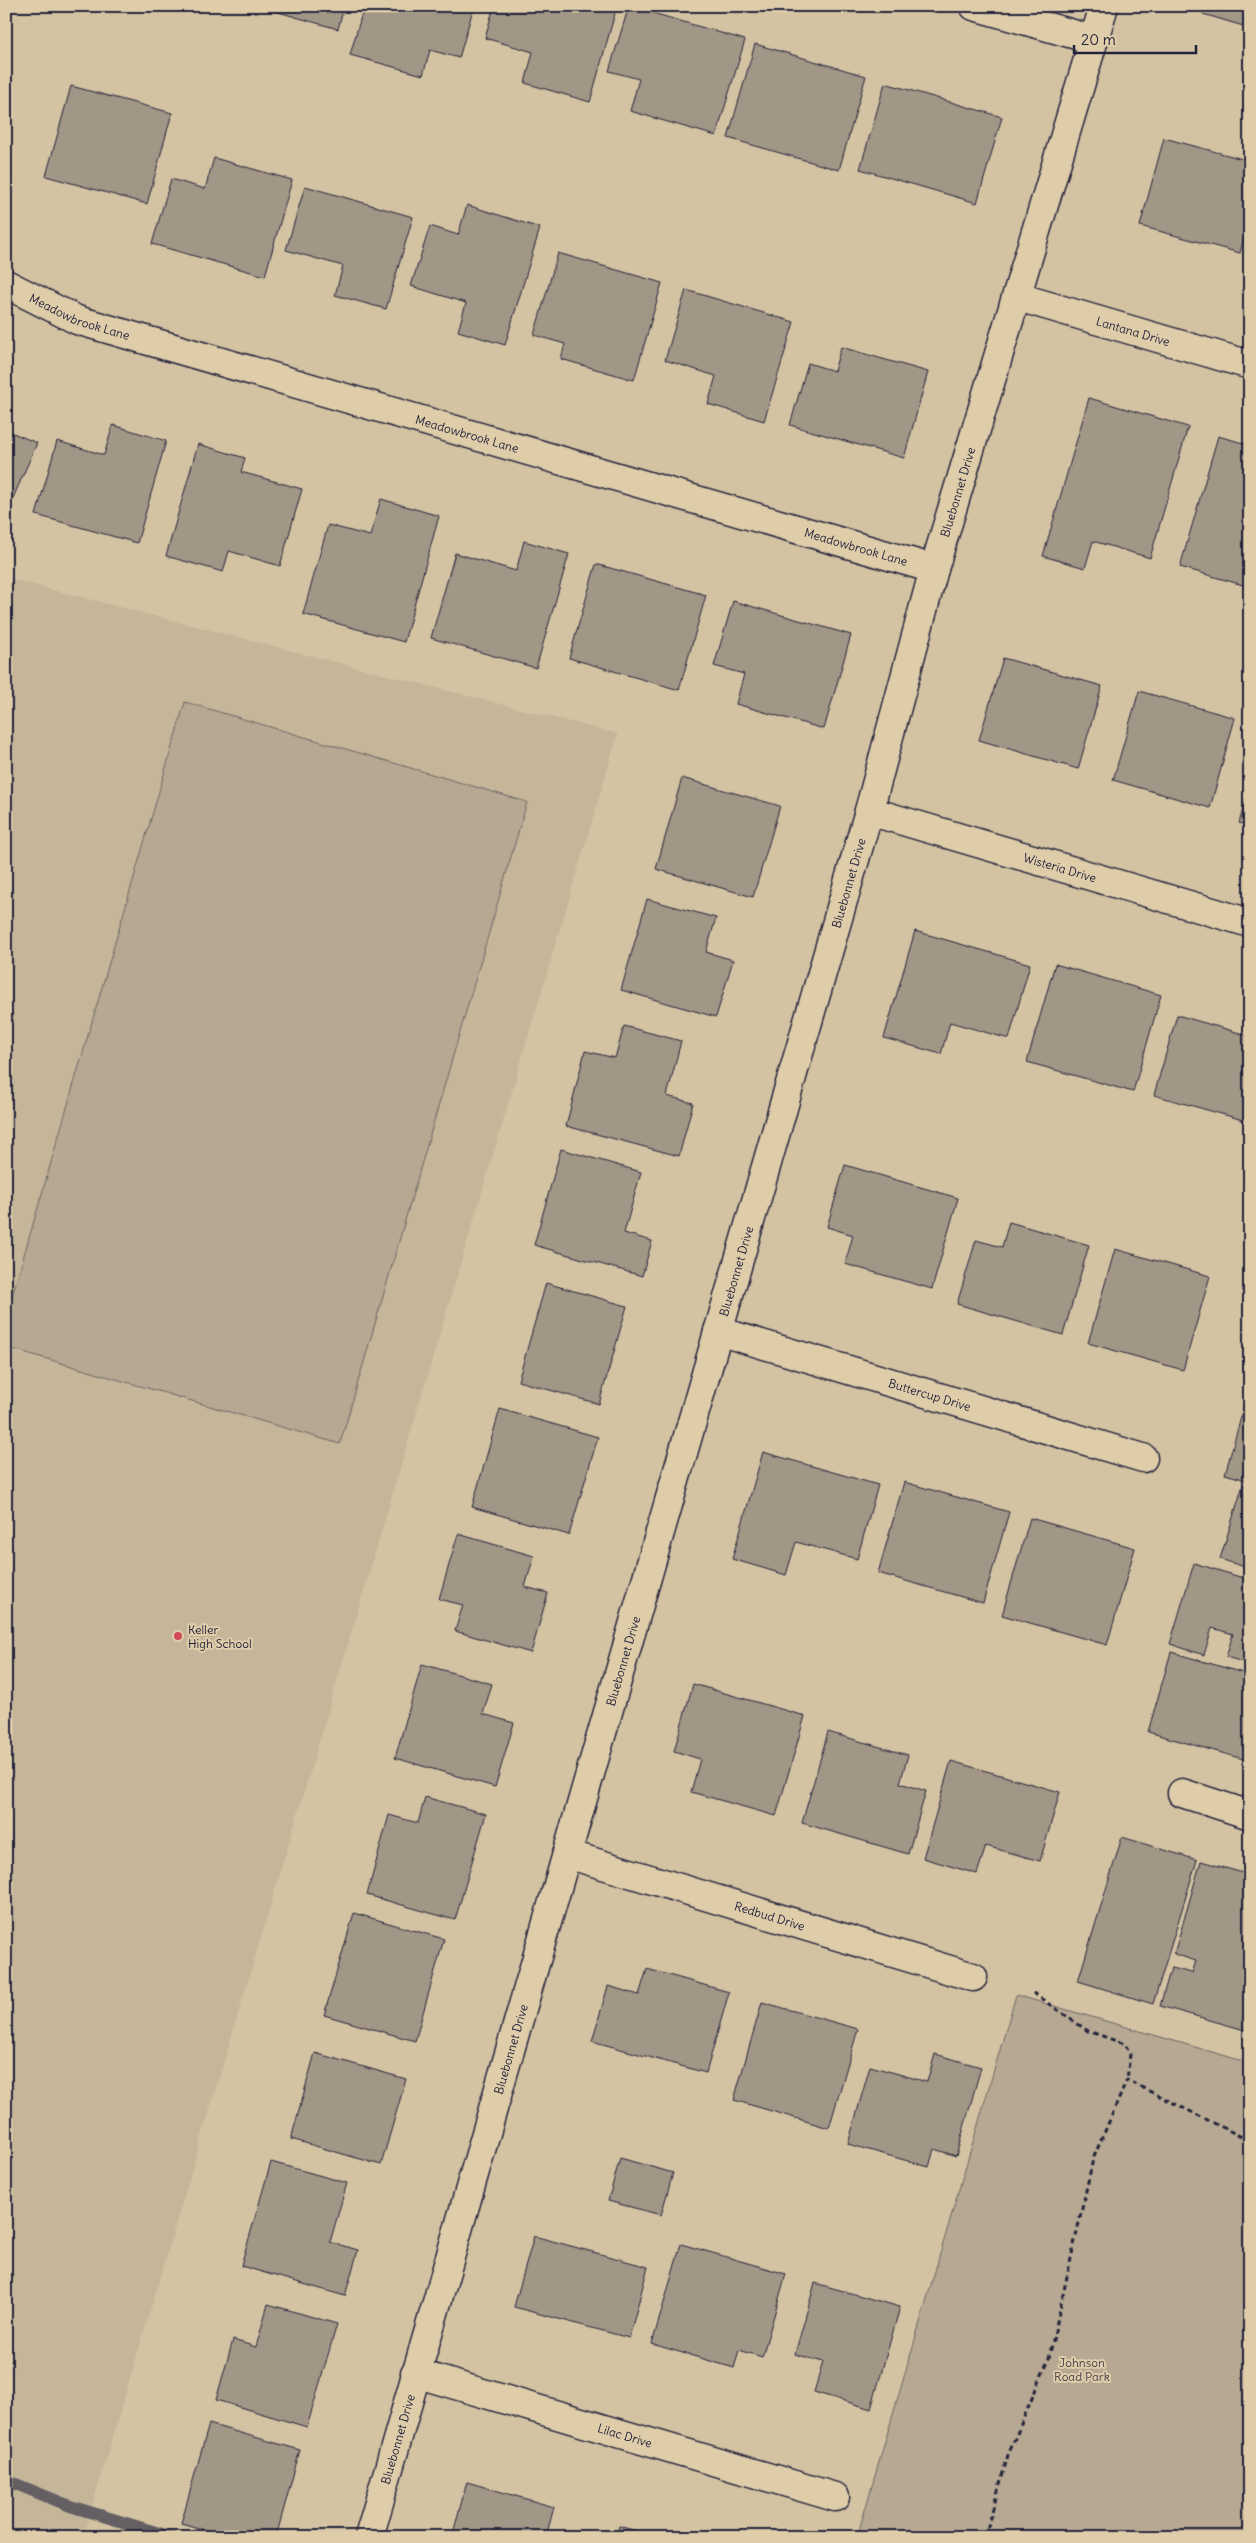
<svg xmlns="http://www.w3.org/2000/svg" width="1256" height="2543" font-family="Delius,sans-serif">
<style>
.built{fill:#c5b69a}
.green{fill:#b6a892;stroke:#6c6566}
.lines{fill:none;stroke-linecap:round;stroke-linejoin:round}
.stream{stroke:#635e62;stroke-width:12}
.building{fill:#a29686;stroke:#22223b}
.street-casing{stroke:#22223b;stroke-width:31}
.path{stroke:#22223b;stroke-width:3;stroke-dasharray:5 4;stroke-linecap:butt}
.street{stroke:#dfcdaa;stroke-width:28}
.poi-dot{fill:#d1495b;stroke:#dfcdaa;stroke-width:2}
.labels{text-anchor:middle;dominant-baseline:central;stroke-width:4;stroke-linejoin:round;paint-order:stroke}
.street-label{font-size:12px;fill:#22223b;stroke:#dfcdaa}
.poi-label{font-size:12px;fill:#22223b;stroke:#dfcdaa;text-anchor:start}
.park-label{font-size:12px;fill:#403d4c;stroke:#dfcdaa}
</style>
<rect width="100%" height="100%" fill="#d4c3a3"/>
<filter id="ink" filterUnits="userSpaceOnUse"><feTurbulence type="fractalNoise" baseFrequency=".02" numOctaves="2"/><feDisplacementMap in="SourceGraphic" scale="10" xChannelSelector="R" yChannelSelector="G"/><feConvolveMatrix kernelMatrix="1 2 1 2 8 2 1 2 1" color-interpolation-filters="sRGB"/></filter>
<g filter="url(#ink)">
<!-- built -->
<polygon class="built" points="6,578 618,734 83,2537 6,2537"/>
<!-- green -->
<g class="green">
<polygon points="185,702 527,802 340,1444 6,1347 6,1317"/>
<polygon points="1016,1995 1250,2063 1250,2537 857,2537"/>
</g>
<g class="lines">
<!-- stream -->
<polyline class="stream" points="6,2480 70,2506 172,2537"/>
</g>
<!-- building -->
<g class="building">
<polygon points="257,6 344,6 338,29"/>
<polygon points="364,6 474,6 459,58 430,50 423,75 350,55"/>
<polygon points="494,6 617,6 590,102 525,83 533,52 485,38"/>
<polygon points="629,6 745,40 716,136 630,111 639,79 609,71"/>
<polygon points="1205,6 1250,6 1250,28 1203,14"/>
<polygon points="755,44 866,76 839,170 728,138"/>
<polygon points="885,83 1002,117 977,203 860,169"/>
<polygon points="71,86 172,113 147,204 46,176"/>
<polygon points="1164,138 1250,161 1250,215 1240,253 1140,226"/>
<polygon points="214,158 292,180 265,276 152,244 171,179 205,189"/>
<polygon points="305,186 413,217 386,309 335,295 343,266 286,250"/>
<polygon points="467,205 540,228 505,345 458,331 466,303 411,286 430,226 458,235"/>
<polygon points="558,253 662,283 634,380 561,359 565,344 534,335"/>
<polygon points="686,290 794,322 764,421 708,404 716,376 665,360"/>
<polygon points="841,347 928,372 904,458 790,425 808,363 834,371"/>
<polygon points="1089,398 1188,427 1150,558 1093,541 1085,568 1043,556"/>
<polygon points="113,425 166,441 137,543 36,515 57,441 104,455"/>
<polygon points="6,430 37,443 6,514"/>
<polygon points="1218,436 1250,445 1250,587 1180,567"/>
<polygon points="198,444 245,458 241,472 302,489 280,566 229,551 223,572 166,556"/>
<polygon points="381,499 439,516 404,642 303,614 328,525 370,536"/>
<polygon points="524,541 569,554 536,668 431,638 455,553 516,571"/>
<polygon points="596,564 706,595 679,690 569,658"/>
<polygon points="733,601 851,635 824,729 736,704 744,674 714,666"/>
<polygon points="1003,658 1102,686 1078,769 979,740"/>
<polygon points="1139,691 1235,718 1210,808 1113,780"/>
<polygon points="682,778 780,806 753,897 656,869"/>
<polygon points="1250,785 1250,826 1239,823"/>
<polygon points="647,899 716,918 706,952 733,960 716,1017 621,990"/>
<polygon points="915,931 1030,964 1009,1039 950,1022 941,1054 884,1038"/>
<polygon points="1055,964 1161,995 1133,1092 1027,1062"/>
<polygon points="1177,1015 1250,1036 1250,1122 1154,1095"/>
<polygon points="624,1026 681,1041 667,1096 693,1103 679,1156 566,1126 585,1051 615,1058"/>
<polygon points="561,1149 641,1172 624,1233 652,1241 642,1276 534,1245"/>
<polygon points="845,1165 958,1198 932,1289 845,1264 853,1235 827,1227"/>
<polygon points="1009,1222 1089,1245 1063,1335 957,1304 976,1240 1002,1247"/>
<polygon points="1115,1249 1210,1276 1183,1370 1088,1343"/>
<polygon points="546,1283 627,1306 599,1404 518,1381"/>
<polygon points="1247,1396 1250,1397 1250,1481 1225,1474"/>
<polygon points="500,1409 598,1437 569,1535 472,1507"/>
<polygon points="763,1452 878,1485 857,1559 796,1542 786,1575 732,1559"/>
<polygon points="904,1482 1009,1512 983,1603 878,1573"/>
<polygon points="1243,1485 1250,1487 1250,1562 1248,1568 1220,1559"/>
<polygon points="1030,1518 1135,1548 1107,1645 1002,1615"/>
<polygon points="458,1534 534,1556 525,1587 548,1593 531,1653 455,1631 463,1605 439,1599"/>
<polygon points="1194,1563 1250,1580 1250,1664 1226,1657 1233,1634 1212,1628 1204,1655 1170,1644"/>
<polygon points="1171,1652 1250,1675 1250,1761 1148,1732"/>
<polygon points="422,1664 492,1684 483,1714 514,1723 495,1787 395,1758"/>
<polygon points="693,1684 805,1716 776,1816 691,1792 700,1759 674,1751"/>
<polygon points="828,1732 908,1755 900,1783 926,1791 908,1854 802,1823"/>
<polygon points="951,1761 1060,1792 1040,1861 986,1846 977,1874 923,1858"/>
<polygon points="425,1797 486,1814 455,1920 367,1895 389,1815 418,1823"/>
<polygon points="1122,1837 1197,1860 1153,2004 1078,1981"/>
<polygon points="1201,1861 1250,1875 1250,2014 1245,2030 1160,2006 1171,1968 1192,1973 1196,1961 1174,1954"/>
<polygon points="354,1913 444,1939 415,2041 324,2015"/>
<polygon points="647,1969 729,1992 706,2073 592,2041 608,1986 639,1995"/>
<polygon points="762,2002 858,2029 829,2128 734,2100"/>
<polygon points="315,2053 406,2079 381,2165 291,2139"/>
<polygon points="935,2054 981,2067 956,2156 934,2149 929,2167 848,2144 870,2066 927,2082"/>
<polygon points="620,2158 673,2173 661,2215 608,2201"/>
<polygon points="271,2162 347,2183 330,2242 358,2250 345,2296 241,2266"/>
<polygon points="534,2236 648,2267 629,2338 514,2307"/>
<polygon points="681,2244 786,2274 762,2357 739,2350 734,2368 652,2344"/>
<polygon points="815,2283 900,2307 871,2409 814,2392 823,2362 795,2354"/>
<polygon points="268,2304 337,2324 307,2427 216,2400 233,2340 256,2347"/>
<polygon points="209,2424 300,2450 276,2537 230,2537 181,2523"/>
<polygon points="467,2482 554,2507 546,2537 452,2537"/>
<polygon points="619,2526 657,2537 616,2537"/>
</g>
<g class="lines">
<!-- street casing -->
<g class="street-casing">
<g id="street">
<polyline points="974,6 1094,40"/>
<path id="s1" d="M6,284L77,320L934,569"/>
<path id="s2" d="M1018,297L1250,365"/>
<path id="s3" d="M869,811L1250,923"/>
<path id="s4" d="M718,1331L1143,1458"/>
<polyline points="1182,1793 1250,1815"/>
<path id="s5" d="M567,1854L973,1977"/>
<path id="s6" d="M415,2373L835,2497"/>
<path id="s7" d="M369,2537L869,811L934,569L1104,6"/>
</g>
</g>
<!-- path -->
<g class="path">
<polyline points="1033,1993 1088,2031 1125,2044 1130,2054 1127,2080"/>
<polyline points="985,2537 1008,2455 1049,2358 1093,2159 1127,2080 1250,2141"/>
</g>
<!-- street -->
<use href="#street" class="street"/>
</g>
</g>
<!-- markers -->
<circle class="poi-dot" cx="178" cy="1636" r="5"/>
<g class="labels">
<!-- street labels -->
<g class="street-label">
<text stroke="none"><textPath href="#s1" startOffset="81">Meadowbrook Lane</textPath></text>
<text stroke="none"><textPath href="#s2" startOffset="120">Lantana Drive</textPath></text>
<text stroke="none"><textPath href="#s1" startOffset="486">Meadowbrook Lane</textPath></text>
<text stroke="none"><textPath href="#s7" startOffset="2128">Bluebonnet Drive</textPath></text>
<text stroke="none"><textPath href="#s1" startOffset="891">Meadowbrook Lane</textPath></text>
<text stroke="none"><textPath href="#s3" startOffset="199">Wisteria Drive</textPath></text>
<text stroke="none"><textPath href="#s7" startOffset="1722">Bluebonnet Drive</textPath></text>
<text stroke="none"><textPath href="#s7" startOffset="1318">Bluebonnet Drive</textPath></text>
<text stroke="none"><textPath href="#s4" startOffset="221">Buttercup Drive</textPath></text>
<text stroke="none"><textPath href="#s7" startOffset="912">Bluebonnet Drive</textPath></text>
<text stroke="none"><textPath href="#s5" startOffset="212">Redbud Drive</textPath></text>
<text stroke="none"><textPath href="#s7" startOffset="508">Bluebonnet Drive</textPath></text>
<text stroke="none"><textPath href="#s6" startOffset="219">Lilac Drive</textPath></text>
<text stroke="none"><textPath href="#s7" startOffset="102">Bluebonnet Drive</textPath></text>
</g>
<!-- poi labels -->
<g class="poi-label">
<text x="188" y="1629">Keller<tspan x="188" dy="14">High School</tspan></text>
</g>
<!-- park labels -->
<g class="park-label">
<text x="1082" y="2362">Johnson<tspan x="1082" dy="14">Road Park</tspan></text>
</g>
</g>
<!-- margin -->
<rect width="1256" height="2543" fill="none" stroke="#dfcdaa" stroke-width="25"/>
<rect x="12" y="12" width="1231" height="2518" fill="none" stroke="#22223b" stroke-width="2" filter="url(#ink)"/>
<!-- scale -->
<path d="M1074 45v8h122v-8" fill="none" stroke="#22223b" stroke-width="2.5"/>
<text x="1081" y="45" font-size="15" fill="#22223b" stroke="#dfcdaa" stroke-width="4" paint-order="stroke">20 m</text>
</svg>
